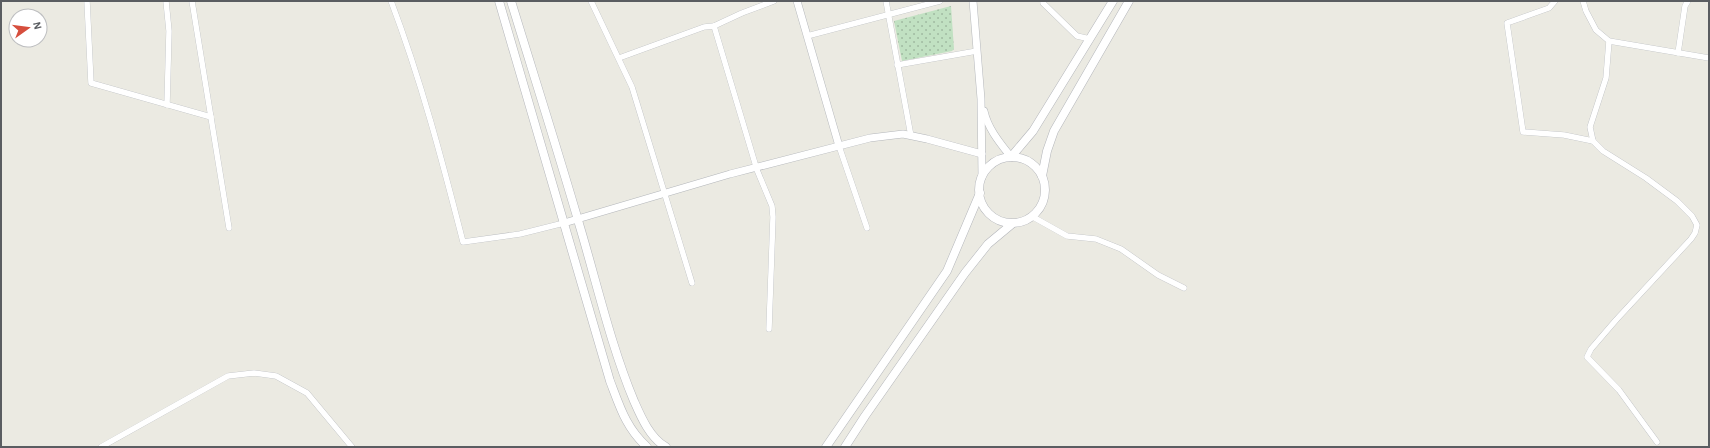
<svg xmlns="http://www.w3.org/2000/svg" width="1710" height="448" font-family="'Alegreya Sans',sans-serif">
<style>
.park{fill:url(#park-dots)}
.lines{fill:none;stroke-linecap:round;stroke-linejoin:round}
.minor-casing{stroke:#b4b7bb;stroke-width:6}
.tertiary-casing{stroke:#b4b7bb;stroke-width:8}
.secondary-casing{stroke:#b4b6bb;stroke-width:9}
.minor{stroke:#fff;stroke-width:5.5}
.tertiary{stroke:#fff;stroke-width:7}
.secondary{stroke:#fff;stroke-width:8}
</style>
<defs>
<pattern id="park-dots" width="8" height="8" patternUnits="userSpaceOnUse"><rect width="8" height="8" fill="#c1e1c2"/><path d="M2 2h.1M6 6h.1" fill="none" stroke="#a0baa1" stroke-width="1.8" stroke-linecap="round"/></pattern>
</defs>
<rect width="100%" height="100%" fill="#ebeae2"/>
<!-- park -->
<polygon class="park" points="951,6 954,49 952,51 902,61 894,21"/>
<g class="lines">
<!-- minor casing -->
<g class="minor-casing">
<g id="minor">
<polyline points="87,1 91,83 211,117"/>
<polyline points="166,1 169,31 167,105"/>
<polyline points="192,1 229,228"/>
<path d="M391,1C421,80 442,160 463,242L520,234L564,223"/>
<polyline points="591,1 632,87 692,283"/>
<polyline points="886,1 911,136"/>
<polyline points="1043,1 1043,3 1077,36 1090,39"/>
<polyline points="1555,1 1549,8 1507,23 1523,132 1564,135 1593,141"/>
<polyline points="1583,1 1586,11 1596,30 1609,41 1709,58"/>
<polyline points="714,26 757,170 772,206 773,217 769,329"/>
<polyline points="807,36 940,1"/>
<polyline points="1609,41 1606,78 1590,127 1593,141 1603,151 1646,178 1677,201 1692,216 1697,225 1695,233 1691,239 1616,320 1591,349 1587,357 1619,390 1657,442"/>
<polyline points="1678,53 1685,6 1688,1"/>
<polyline points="619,58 704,27 714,26 742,13 774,1"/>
<polyline points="897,65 977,51"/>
<polyline points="839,146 867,228"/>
<polyline points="1033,217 1067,236 1096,239 1121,249 1158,275 1184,288"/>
<polyline points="101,447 228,376 254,373 276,376 307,393 352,447"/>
</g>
</g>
<!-- tertiary casing -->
<g class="tertiary-casing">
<g id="tertiary">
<polyline points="797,1 839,146"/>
<polyline points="973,1 981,99 982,177"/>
<path d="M984,111C988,129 1000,143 1011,157"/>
<polyline points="564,223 730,174 870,138 903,134 927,139 982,154"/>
</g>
</g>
<!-- secondary casing -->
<g class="secondary-casing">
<g id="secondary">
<path d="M499,1L610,381C620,407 626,428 647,447"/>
<path d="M511,1C534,76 558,151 580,227C597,284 611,346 634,401C641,417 650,438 666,447"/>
<circle cx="1012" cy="190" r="33"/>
<polyline points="1011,157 1033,131 1113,1"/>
<polyline points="1042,176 1047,151 1054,131 1129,1"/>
<polyline points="826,447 947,271 980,193"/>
<polyline points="845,447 865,416 965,273 988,244 1012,224"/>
</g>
</g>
<!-- minor -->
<use href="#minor" class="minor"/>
<!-- tertiary -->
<use href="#tertiary" class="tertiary"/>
<!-- secondary -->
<use href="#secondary" class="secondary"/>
</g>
<!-- border -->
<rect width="1710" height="448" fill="none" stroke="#5a5d61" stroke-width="4"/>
<!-- north arrow -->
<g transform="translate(28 28) rotate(76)"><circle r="19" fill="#ffffff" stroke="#bdbec0"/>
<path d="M0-3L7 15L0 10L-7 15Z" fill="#d64e3d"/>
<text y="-6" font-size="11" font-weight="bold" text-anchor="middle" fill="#5a5d61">N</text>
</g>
</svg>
